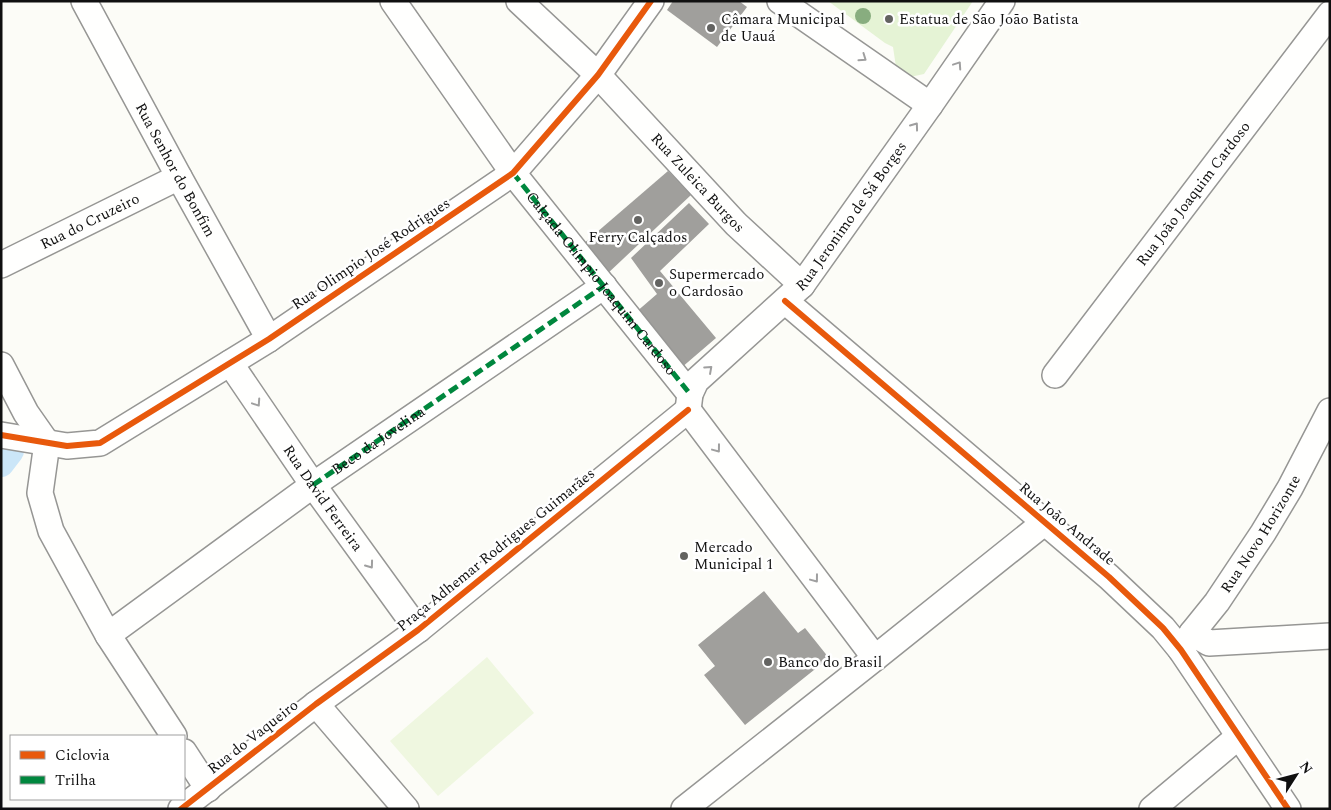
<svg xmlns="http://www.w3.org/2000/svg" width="1331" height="810" font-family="Spectral,serif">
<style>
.green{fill:#e5f3d5}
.pitch{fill:#eff7e0}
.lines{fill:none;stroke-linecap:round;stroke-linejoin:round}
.canal{stroke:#cbe6f8;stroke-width:26}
.building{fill:#a09f9c}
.minor-casing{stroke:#969694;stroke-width:28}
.minor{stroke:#fffffe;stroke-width:25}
.quiet{stroke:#00873e;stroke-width:5;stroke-dasharray:10 5;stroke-linecap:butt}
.cycleway-casing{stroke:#fff;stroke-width:9}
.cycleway{stroke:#e8590c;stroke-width:6}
.tree{fill:#88ad7f}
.oneway{stroke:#9f9f9f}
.poi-dot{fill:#636361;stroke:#fff;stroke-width:2}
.labels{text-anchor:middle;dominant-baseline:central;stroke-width:5;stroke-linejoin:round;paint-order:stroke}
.poi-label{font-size:15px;fill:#101010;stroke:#fff;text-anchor:start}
.street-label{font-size:15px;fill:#101010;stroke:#fff}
</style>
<rect width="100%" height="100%" fill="#fcfcf7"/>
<!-- green -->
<polygon class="green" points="828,1 973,1 924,74 910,77 896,67 893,47 885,43"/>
<!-- pitch -->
<polygon class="pitch" points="487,657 534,713 438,796 390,741"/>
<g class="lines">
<!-- canal -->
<polyline class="canal" points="1,464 11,451"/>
</g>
<!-- building -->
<g class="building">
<polygon points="673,1 739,1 747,7 717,47 667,10"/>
<polygon points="668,171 691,195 606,275 582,245"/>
<polygon points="689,203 709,224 660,271 716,338 681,368 635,313 657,294 631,258"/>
<polygon points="764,591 798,633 805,628 829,658 745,725 704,675 715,666 698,645"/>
</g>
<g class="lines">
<!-- minor casing -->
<g class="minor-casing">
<g id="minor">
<path id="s1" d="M84,1L179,177L269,339"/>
<path id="s2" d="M393,1L513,173L690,394"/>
<path id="s3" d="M519,1L598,75L736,224L802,285"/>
<polyline points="780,1 930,105"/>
<path id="s4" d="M1,265L179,177"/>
<polyline points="785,301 1109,577 1163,628 1181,650 1288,809"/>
<path id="s5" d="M230,363L313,485L418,630"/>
<polyline points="1,365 26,413 47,443"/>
<path id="s6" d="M1055,375L1330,14"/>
<path id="s7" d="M688,410L690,394L696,381L802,285L930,105L1002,1"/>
<polyline points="688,410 875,658"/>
<polyline points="1,435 67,446 100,443 269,339 513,173 598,75 651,1"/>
<polyline points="47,443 40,493 51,531 108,635 174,736"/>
<polyline points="1192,633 1209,643 1330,636"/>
<polyline points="108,635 313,485 604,286"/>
<path id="s8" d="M1181,650L1192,633L1217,602L1263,533L1290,488L1330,411"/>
<polyline points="316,704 406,809"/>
<polyline points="184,752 208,789"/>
<polyline points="181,809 316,704 418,630 688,410"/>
<polyline points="684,809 875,658 1045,522"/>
<polyline points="1152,809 1238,737"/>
</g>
</g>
<!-- minor -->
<use href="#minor" class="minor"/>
<!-- quiet -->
<g class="quiet">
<polyline points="513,173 690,394"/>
<path id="s9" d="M313,485L604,286"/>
</g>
<!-- cycleway casing -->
<g class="cycleway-casing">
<g id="cycleway">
<polyline points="785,301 1109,577 1163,628 1181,650 1288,809"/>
<polyline points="1,435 67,446 100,443 269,339 513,173 598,75 651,1"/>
<polyline points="181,809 316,704 418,630 688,410"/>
</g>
</g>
<!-- cycleway -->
<use href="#cycleway" class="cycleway"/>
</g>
<!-- trees -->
<circle class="tree" cx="863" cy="16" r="8"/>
<!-- one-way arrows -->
<defs><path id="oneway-chevron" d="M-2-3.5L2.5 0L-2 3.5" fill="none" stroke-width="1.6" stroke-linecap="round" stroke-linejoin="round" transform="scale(1.25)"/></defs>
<g class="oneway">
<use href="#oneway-chevron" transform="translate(863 58) rotate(35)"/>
<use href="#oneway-chevron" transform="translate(958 65) rotate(-56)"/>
<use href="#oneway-chevron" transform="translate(915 126) rotate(-54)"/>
<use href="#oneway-chevron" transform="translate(709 369) rotate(-42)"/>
<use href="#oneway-chevron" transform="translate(257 403) rotate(56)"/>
<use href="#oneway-chevron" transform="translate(717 449) rotate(53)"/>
<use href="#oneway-chevron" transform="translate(370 565) rotate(54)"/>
<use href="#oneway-chevron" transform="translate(815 579) rotate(53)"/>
</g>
<!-- markers -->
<g class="poi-dot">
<circle cx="889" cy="19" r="5"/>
<circle cx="711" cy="28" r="5"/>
<circle cx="638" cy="220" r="5"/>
<circle cx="659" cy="283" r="5"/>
<circle cx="684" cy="556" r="5"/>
<circle cx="768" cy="662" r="5"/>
</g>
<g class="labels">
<!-- poi labels -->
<g class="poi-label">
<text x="721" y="19">Câmara Municipal<tspan x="721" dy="17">de Uauá</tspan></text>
<text x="899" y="19">Estatua de São João Batista</text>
<text x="638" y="237" text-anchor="middle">Ferry Calçados</text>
<text x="669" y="274">Supermercado<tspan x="669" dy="17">o Cardosão</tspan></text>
<text x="694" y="547">Mercado<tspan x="694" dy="17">Municipal 1</tspan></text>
<text x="778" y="662">Banco do Brasil</text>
</g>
<!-- street labels -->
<g class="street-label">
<text stroke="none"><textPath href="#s1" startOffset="192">Rua Senhor do Bonfim</textPath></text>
<text stroke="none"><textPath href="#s3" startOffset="255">Rua Zuleica Burgos</textPath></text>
<text stroke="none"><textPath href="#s6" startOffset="228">Rua João Joaquim Cardoso</textPath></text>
<text stroke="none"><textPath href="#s7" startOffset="258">Rua Jeronimo de Sá Borges</textPath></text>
<text stroke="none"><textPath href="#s4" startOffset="99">Rua do Cruzeiro</textPath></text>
<text transform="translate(371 254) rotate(-34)">Rua Olimpio José Rodrigues</text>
<text stroke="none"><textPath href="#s2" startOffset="351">Calçada Olímpio Joaquim Cardoso</textPath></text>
<text stroke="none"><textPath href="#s9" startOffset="79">Beco da Jovelina</textPath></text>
<text stroke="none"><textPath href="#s5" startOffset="164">Rua David Ferreira</textPath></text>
<text transform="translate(1067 524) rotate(40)">Rua João Andrade</text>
<text stroke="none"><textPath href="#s8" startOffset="141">Rua Novo Horizonte</textPath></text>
<text transform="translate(496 550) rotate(-39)">Praça Adhemar Rodrigues Guimarães</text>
<text transform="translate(253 737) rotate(-38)">Rua do Vaqueiro</text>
</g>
</g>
<!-- border -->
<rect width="1331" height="810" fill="none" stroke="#101010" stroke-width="5"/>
<!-- legend -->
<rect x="10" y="735" width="175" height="65" fill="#ffffff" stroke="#9f9f9f"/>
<rect x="20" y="751" width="25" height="8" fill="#e8590c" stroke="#9f9f9f"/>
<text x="55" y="760" font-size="15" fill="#101010">Ciclovia</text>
<rect x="20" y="776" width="25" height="8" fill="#00873e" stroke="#9f9f9f"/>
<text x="55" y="785" font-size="15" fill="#101010">Trilha</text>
<!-- north arrow -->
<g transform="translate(1296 775) rotate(54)" stroke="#ffffff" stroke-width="4" paint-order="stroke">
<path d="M0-4L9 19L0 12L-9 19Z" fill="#101010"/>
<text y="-8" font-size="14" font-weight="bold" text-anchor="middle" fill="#101010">N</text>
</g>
</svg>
